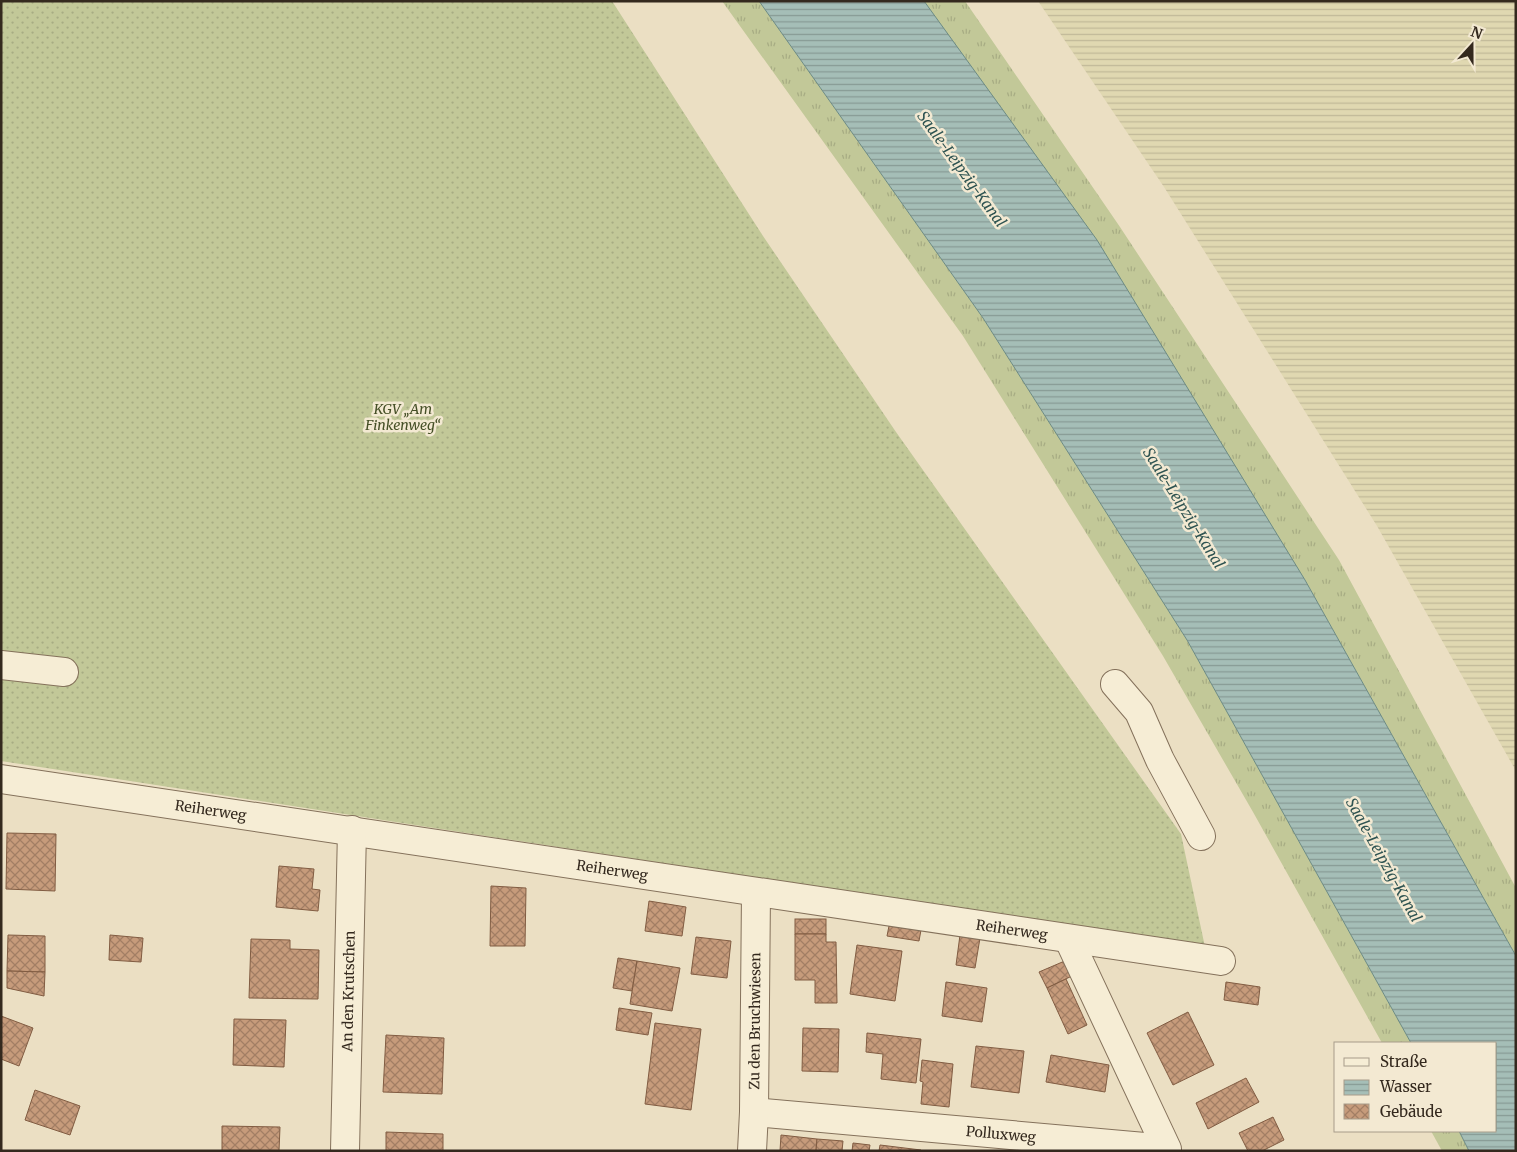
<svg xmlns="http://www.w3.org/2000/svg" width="1517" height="1152" font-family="Merriweather,serif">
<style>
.farmland{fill:url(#farmland-rules)}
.grass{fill:url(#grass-tufts)}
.garden{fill:url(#garden-dots)}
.water{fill:url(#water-rules);stroke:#6c8b84}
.building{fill:url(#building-cross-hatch);stroke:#815c42}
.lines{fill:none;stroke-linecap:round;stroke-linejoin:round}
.minor-casing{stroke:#84715b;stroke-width:30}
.minor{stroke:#f6edd5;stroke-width:28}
.labels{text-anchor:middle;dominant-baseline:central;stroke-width:5;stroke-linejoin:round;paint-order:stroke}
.park-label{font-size:14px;font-style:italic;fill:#454f26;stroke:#f3e9d2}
.street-label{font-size:14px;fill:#34291e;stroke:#f3e9d2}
.water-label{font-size:15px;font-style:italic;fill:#2e5351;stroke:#f3e9d2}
</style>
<defs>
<pattern id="farmland-rules" width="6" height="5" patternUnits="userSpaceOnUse" patternTransform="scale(1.25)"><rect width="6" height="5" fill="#e0d8b1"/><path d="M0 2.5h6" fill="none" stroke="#c1b998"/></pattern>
<pattern id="grass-tufts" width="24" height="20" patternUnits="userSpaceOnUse" patternTransform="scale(1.25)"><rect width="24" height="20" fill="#c2c898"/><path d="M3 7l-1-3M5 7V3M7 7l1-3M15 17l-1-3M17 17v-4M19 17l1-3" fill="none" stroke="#a7ac83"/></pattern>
<pattern id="garden-dots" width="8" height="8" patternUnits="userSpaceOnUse" patternTransform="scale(1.25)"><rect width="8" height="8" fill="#c2c898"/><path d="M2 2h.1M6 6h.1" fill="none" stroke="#a7ac83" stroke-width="1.8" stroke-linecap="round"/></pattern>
<pattern id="water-rules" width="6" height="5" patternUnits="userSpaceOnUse" patternTransform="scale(1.25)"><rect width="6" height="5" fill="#a5beb7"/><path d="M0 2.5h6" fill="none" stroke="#879a94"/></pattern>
<pattern id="building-cross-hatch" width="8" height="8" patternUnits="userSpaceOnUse" patternTransform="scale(1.25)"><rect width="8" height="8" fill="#c69b7b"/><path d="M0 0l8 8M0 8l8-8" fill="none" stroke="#a27e64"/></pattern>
</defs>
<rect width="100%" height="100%" fill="#ebdfc3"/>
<!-- farmland -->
<polygon class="farmland" points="1038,1 1516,1 1516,771 1377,526 1164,187"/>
<!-- grass -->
<g class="grass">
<polygon points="722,1 759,1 983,318 1187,640 1411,1043 1382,1043 1253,812 1163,656 963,336"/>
<polygon points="924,1 965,1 1120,227 1339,560 1516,888 1516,956 1305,580"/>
<polygon points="1431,1131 1459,1131 1469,1151 1442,1151"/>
</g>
<!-- garden -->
<polygon class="garden" points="1,1 612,1 763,236 896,432 1181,834 1205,947 1,761"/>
<!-- water -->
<polygon class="water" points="759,1 924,1 1097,240 1305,580 1516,956 1516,1151 1469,1151 1459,1131 1496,1131 1496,1043 1411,1043 1187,640 983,318"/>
<!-- building -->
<g class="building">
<polygon points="7,833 56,834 55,891 6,889"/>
<polygon points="279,866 314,869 312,889 320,890 318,911 276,907"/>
<polygon points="491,886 526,888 525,946 490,946"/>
<polygon points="649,901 686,907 682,936 645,931"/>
<rect x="795" y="919" width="31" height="15"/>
<polygon points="889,926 921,930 919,941 887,936"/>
<polygon points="795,934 826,934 826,942 836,942 837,1003 815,1003 815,980 795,980"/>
<polygon points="8,935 45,936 45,972 7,971"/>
<polygon points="110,935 143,938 141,962 109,960"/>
<polygon points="960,935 980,938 975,968 956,965"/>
<polygon points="696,937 731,941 727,978 691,974"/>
<polygon points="251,939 290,940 290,949 319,950 318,999 249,998"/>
<polygon points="857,945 902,951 895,1001 850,994"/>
<polygon points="618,958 637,961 632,991 613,988"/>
<polygon points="1067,960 1074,975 1047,988 1039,972"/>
<polygon points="637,961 680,968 672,1011 630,1004"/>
<polygon points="7,971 45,972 44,996 7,988"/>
<polygon points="1066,979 1087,1025 1068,1034 1047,988"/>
<polygon points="946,982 987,988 982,1022 942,1016"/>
<polygon points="1226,982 1260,987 1258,1005 1224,1000"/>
<polygon points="619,1008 652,1013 648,1035 616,1030"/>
<polygon points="1188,1012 1214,1065 1173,1085 1147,1033"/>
<polygon points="1,1016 33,1028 19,1066 1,1059"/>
<polygon points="234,1019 286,1020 284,1067 233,1065"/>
<polygon points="655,1023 701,1029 691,1110 645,1104"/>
<polygon points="803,1028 839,1029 838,1072 802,1071"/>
<polygon points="867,1033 921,1039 916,1083 881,1079 883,1054 866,1052"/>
<polygon points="386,1035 444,1038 442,1094 383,1092"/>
<polygon points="976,1046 1024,1051 1019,1093 971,1087"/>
<polygon points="1051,1055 1109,1065 1105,1092 1046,1082"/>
<polygon points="922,1060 953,1064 949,1107 921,1104 923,1082 920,1081"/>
<polygon points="1246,1078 1259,1102 1208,1129 1196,1103"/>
<polygon points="35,1090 80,1106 70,1135 25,1120"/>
<polygon points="1273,1117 1284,1140 1262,1151 1248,1151 1239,1133"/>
<polygon points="222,1126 280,1127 279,1151 222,1151"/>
<polygon points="386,1132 443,1134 443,1151 386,1151"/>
<polygon points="781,1135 817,1139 816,1151 780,1151"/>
<polygon points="817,1139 843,1141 842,1151 816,1151"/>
<polygon points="853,1143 870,1145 869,1151 852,1151"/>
<polygon points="880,1145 921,1150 921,1151 879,1151"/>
</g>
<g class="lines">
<!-- minor casing -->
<g class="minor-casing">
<g id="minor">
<polyline points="1,665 64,672"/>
<polyline points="1115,684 1139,712 1160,760 1201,836"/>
<path id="s1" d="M1,779L1221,961"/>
<path id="s2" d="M754,1112L1167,1149L1069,940"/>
<path id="s3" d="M345,1151L352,830"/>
<path id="s4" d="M752,1151L754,1112L756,892"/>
</g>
</g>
<!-- minor -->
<use href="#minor" class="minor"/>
</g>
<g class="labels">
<!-- park labels -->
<g class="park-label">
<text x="403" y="409">KGV „Am<tspan x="403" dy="16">Finkenweg“</tspan></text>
</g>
<!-- street labels -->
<g class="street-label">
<text stroke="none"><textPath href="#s1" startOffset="212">Reiherweg</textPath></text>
<text stroke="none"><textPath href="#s1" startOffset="618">Reiherweg</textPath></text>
<text stroke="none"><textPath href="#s1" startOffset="1022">Reiherweg</textPath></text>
<text stroke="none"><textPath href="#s3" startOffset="160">An den Krutschen</textPath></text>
<text stroke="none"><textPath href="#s4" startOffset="130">Zu den Bruchwiesen</textPath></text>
<text stroke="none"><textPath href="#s2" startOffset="248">Polluxweg</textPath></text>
</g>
<!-- water labels -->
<g class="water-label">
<text transform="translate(962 169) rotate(54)">Saale-Leipzig-Kanal</text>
<text transform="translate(1184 508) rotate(58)">Saale-Leipzig-Kanal</text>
<text transform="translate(1384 860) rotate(61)">Saale-Leipzig-Kanal</text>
</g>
</g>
<!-- border -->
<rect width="1517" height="1152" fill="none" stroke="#34291e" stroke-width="5"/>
<!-- legend -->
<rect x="1334" y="1042" width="162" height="90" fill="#f3e9d2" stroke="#a79c8a"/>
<rect x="1344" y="1058" width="25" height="8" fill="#f6edd5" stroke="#a79c8a"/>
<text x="1380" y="1067" font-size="15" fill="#34291e">Straße</text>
<rect x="1344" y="1080" width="25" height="15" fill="url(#water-rules)" stroke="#a79c8a"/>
<text x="1380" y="1092" font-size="15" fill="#34291e">Wasser</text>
<rect x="1344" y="1104" width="25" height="15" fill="url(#building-cross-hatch)" stroke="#a79c8a"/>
<text x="1380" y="1117" font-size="15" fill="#34291e">Gebäude</text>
<!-- north arrow -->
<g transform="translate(1472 45) rotate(21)" stroke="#f3e9d2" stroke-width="4" paint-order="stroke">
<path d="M0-4L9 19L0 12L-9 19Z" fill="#34291e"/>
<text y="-8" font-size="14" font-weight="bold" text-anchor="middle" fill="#34291e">N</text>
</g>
</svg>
